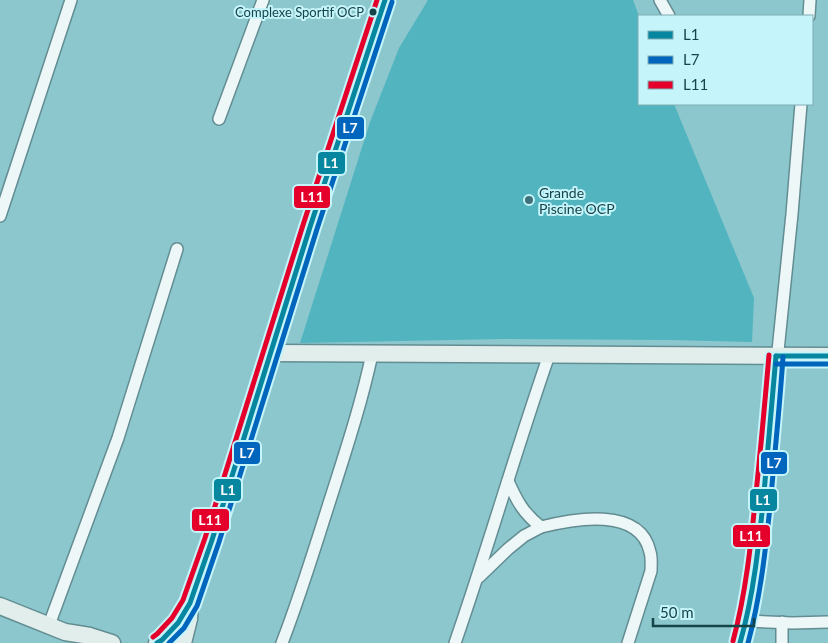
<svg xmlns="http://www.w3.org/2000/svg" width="828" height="643" font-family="Lato,sans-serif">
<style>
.water{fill:#51b4bf}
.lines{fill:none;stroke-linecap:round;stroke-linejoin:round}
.street-casing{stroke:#628d92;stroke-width:14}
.secondary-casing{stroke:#628d92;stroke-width:19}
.street{stroke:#eef7f8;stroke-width:11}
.secondary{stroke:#e2eeec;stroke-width:16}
.bus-1-casing{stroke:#c5f5fb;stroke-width:9}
.bus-2-casing{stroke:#c5f5fb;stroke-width:9}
.bus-3-casing{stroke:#c5f5fb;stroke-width:9}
.bus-1{stroke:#07869f;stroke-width:5}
.bus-2{stroke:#0065bd;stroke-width:5}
.bus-3{stroke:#e4002b;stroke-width:5}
.bus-dot{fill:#154449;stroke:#c5f5fb;stroke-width:2}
.poi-dot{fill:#3f7278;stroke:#c5f5fb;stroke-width:2}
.labels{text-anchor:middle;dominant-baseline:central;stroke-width:4;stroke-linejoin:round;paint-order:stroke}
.bus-label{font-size:13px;fill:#154449;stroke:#c5f5fb;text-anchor:end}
.poi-label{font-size:14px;fill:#154449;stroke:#c5f5fb;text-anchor:start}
.line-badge{stroke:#c5f5fb;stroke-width:2}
.badge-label{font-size:14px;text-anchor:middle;font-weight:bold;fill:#fff}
</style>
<rect width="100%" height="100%" fill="#8dc7ce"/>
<!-- water -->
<polygon class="water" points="428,0 633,0 639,16 639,104 674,104 754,298 752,342 669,340 503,339 300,343 370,122 399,48"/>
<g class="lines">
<!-- street casing -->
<g class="street-casing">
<g id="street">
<polyline points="660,0 669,16"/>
<polyline points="809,16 810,0"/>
<polyline points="219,119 263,0"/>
<polyline points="0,216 71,0"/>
<path d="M508,481C517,501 523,513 541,527C573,519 640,506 650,552C652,558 651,564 651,571L628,643"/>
<polyline points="479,577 508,549 524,536 541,527"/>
<polyline points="746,621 792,623 828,622"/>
<polyline points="782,622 782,643"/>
<polyline points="49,625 118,438 177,249"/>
<path d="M282,643C301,594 316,544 332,494C347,447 362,401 372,354"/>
<path d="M455,643C488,548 516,450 549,355"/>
<polyline points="740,643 746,621 757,556 792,214 801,104"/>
</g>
</g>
<!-- secondary casing -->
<g class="secondary-casing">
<g id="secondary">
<polyline points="271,353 828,356"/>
<polyline points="0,606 65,632 90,636 112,643"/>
<path d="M157,643C170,634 179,621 188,607"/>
<polyline points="183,643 189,619 190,603 212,540 310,227 385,0"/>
</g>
</g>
<!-- street -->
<use href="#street" class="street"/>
<!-- secondary -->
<use href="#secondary" class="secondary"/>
<!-- bus-1 casing -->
<g class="bus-1-casing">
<g id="bus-1">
<polyline points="776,356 828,356"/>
<polyline points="157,643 162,640 178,623 190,603 212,540 310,227 385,0"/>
<path d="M740,643C754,594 759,543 764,493C768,447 772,402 776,356"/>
</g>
</g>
<!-- bus-2 casing -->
<g class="bus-2-casing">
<g id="bus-2">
<polyline points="776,364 828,364"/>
<polyline points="169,643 184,628 197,606 219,542 317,229 392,2"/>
<path d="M748,643C761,595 766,546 771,497C775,450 780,403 783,357"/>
</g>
</g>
<!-- bus-3 casing -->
<g class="bus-3-casing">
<g id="bus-3">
<polyline points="153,637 157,634 172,618 183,600 205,538 303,225 377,0"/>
<path d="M733,641C746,593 751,543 756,493C761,447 765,401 769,355"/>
</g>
</g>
<!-- bus-1 -->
<use href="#bus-1" class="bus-1"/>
<!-- bus-2 -->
<use href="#bus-2" class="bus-2"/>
<!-- bus-3 -->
<use href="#bus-3" class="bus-3"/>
</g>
<!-- markers -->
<circle class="bus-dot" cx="373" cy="12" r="4.5"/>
<circle class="poi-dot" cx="529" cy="200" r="5"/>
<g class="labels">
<!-- bus labels -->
<g class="bus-label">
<text x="364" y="12">Complexe Sportif OCP</text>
</g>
<!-- poi labels -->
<g class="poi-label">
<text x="539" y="192">Grande<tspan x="539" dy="16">Piscine OCP</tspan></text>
</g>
</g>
<g class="line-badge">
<rect x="336" y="116" width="29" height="24" rx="5" fill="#0065bd"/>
<rect x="317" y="151" width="29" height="24" rx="5" fill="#07869f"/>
<rect x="293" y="185" width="38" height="24" rx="5" fill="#e4002b"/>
<rect x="233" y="441" width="28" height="24" rx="5" fill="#0065bd"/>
<rect x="760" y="451" width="28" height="24" rx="5" fill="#0065bd"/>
<rect x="213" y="478" width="29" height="24" rx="5" fill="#07869f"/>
<rect x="749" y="488" width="29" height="24" rx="5" fill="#07869f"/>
<rect x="191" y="508" width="39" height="24" rx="5" fill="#e4002b"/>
<rect x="732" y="524" width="39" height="24" rx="5" fill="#e4002b"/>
</g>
<g class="badge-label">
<text x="350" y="133">L7</text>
<text x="331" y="168">L1</text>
<text x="312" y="202">L11</text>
<text x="247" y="458">L7</text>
<text x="774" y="468">L7</text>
<text x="228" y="495">L1</text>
<text x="763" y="505">L1</text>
<text x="210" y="525">L11</text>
<text x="751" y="541">L11</text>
</g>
<!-- legend -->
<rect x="638" y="15" width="175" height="90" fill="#c5f5fb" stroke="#7faeb4"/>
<rect x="648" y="31" width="25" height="8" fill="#07869f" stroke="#7faeb4"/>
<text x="683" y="40" font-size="15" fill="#154449">L1</text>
<rect x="648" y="56" width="25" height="8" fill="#0065bd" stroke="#7faeb4"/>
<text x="683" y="65" font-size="15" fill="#154449">L7</text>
<rect x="648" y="81" width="25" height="8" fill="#e4002b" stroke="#7faeb4"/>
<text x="683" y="90" font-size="15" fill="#154449">L11</text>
<!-- scale -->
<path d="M653 618v8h101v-8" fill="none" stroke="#154449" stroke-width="2.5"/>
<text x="660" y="618" font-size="15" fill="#154449" stroke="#c5f5fb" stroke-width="4" paint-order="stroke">50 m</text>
</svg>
